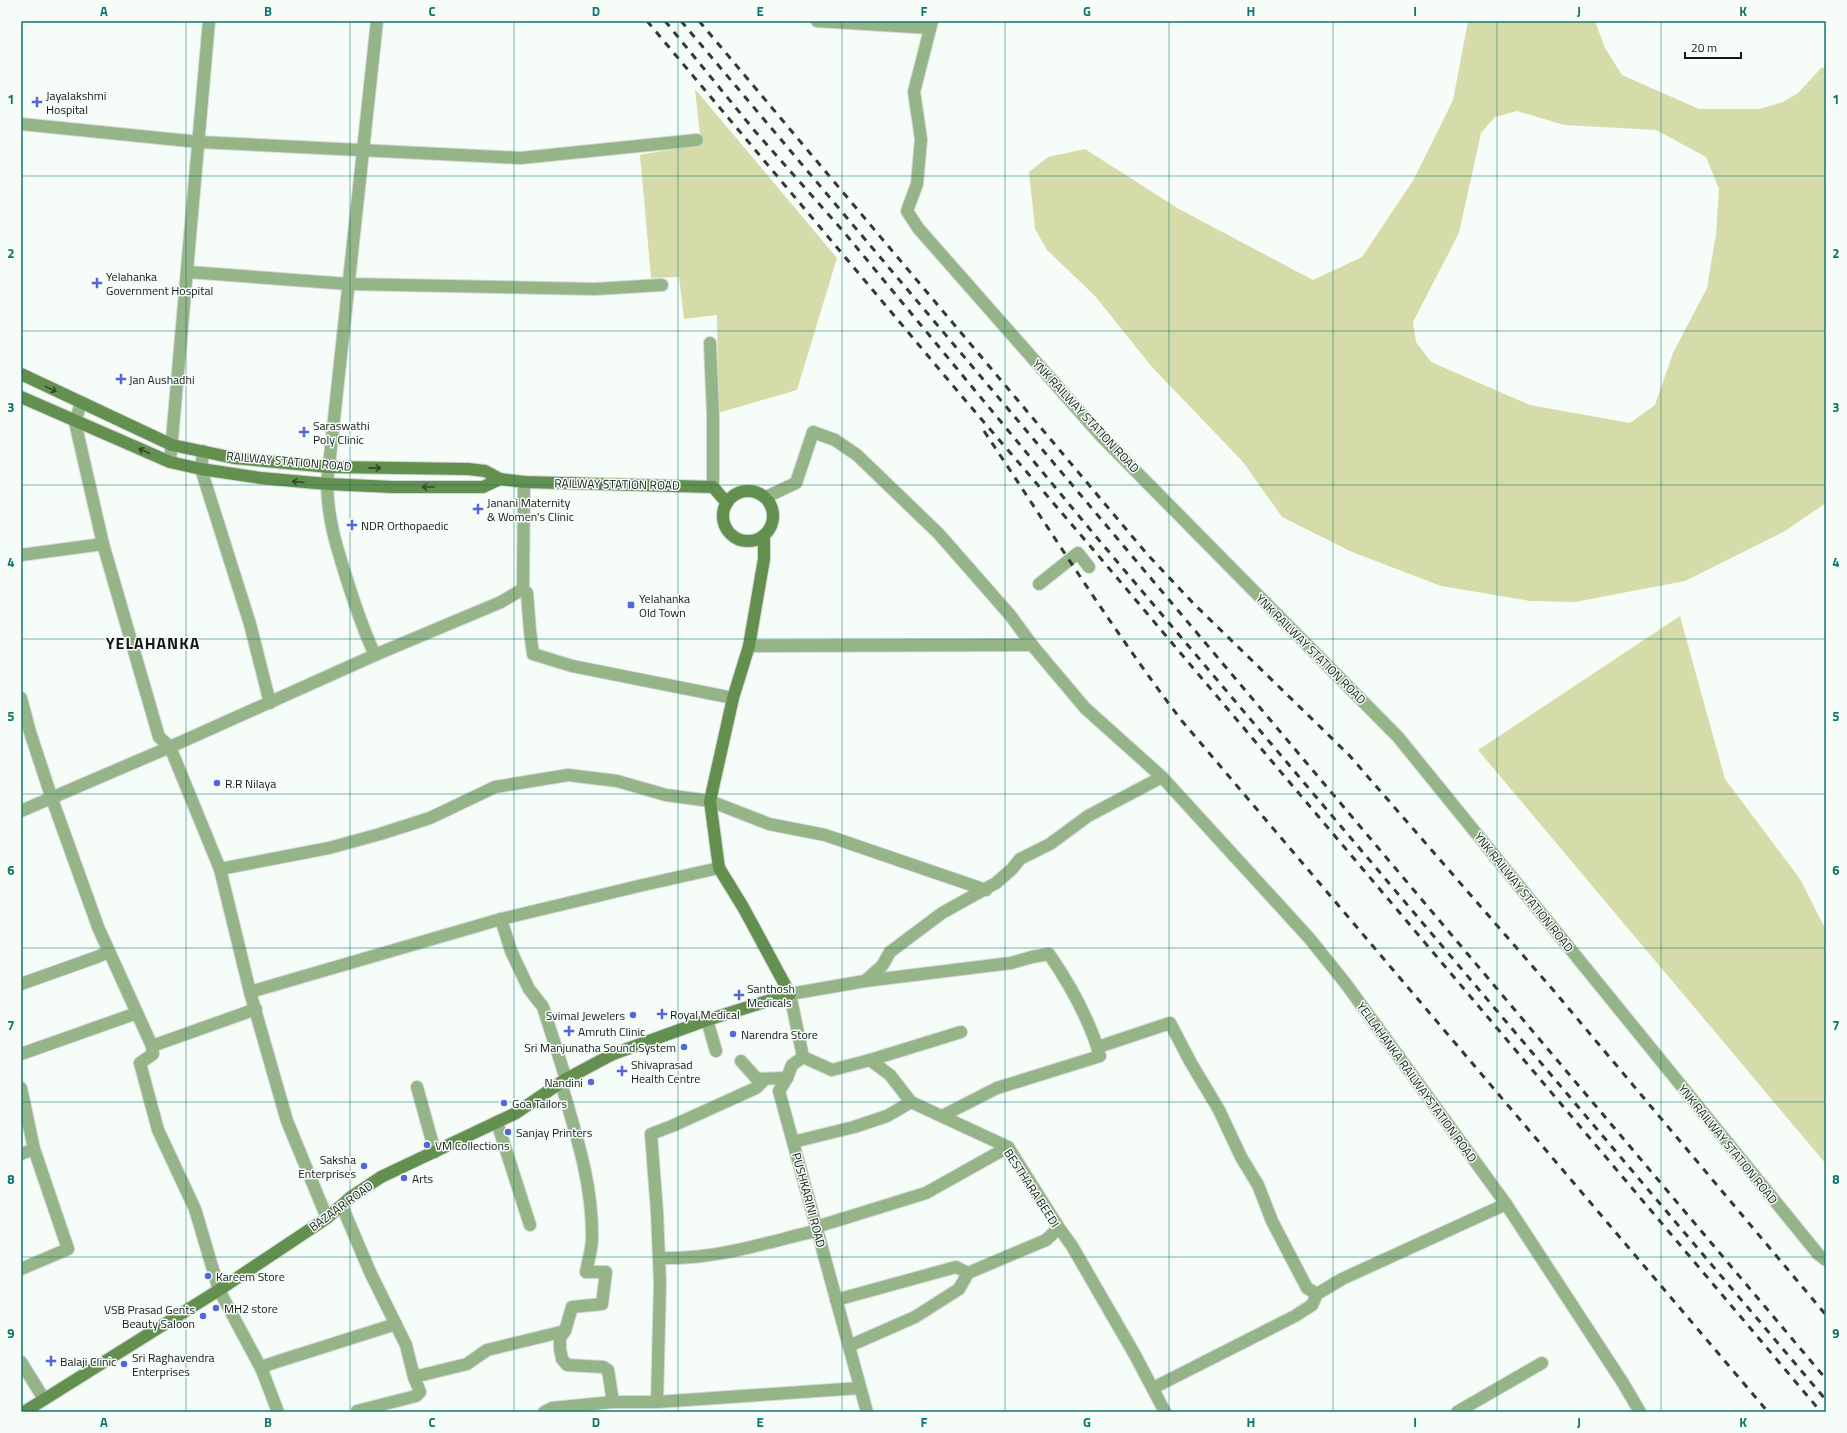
<svg xmlns="http://www.w3.org/2000/svg" width="1847" height="1433" font-family="'Titillium Web',sans-serif">
<style>
.green{fill:#d6dca9;fill-rule:evenodd}
.lines{fill:none;stroke-linecap:round;stroke-linejoin:round}
.street-casing{stroke:#d2d8d5;stroke-width:14}
.secondary-casing{stroke:#d2d8d5;stroke-width:14}
.street{stroke:#95b488;stroke-width:12}
.secondary{stroke:#63904e;stroke-width:12}
.rail{stroke:#353836;stroke-width:3;stroke-dasharray:7 7;stroke-linecap:butt}
.oneway{stroke:#34482c}
.grid{fill:none;stroke:#0f766e;stroke-width:1;stroke-opacity:0.55}
.poi-dot{fill:#5367dd;stroke:#f6fdf9;stroke-width:1.5}
.labels{text-anchor:middle;dominant-baseline:central;stroke-width:3;stroke-linejoin:round;paint-order:stroke}
.poi-label{font-size:12px;fill:#151816;stroke:#f6fdf9;text-anchor:start}
.street-label{font-size:12px;fill:#151816;stroke:#f6fdf9}
.district-label{font-size:16px;font-weight:bold;letter-spacing:1px;fill:#151816;stroke:#f6fdf9}
.neatline{fill:none;stroke:#0f766e;stroke-width:1.5}
.grid-label{font-size:13px;text-anchor:middle;font-weight:bold;fill:#0f766e}
</style>
<rect width="100%" height="100%" fill="#f6fdf9"/>
<!-- green -->
<g class="green">
<path d="M1468,21H1595L1605,48L1622,75L1699,109H1759L1783,102L1798,93L1822,67L1826,69V503L1785,531L1685,581L1575,602L1530,601L1441,586L1352,552L1282,517L1243,462L1152,367L1095,296L1047,250L1035,229L1029,172L1048,157L1085,149L1179,209L1313,280L1362,257L1414,179L1453,100ZM1517,111L1564,125L1656,130L1706,157L1719,189L1716,234L1707,288L1673,353L1655,405L1630,423L1530,405L1431,362L1416,342L1413,322L1459,233L1481,133L1495,117Z"/>
<polygon points="695,89 837,258 797,390 718,413 717,315 684,319 679,277 651,278 640,155 701,144"/>
<polygon points="1680,616 1725,779 1800,879 1826,930 1826,1164 1478,750"/>
</g>
<g class="lines">
<!-- street casing -->
<g class="street-casing">
<g id="street">
<polyline points="817,21 930,28"/>
<polyline points="932,21 914,92 921,139 917,184 907,211 918,228 1102,437 1398,737 1818,1254 1826,1260"/>
<polyline points="21,124 199,142 521,158 697,140"/>
<polyline points="188,272 348,284 595,289 662,285"/>
<polyline points="710,343 713,415 713,487"/>
<polyline points="81,403 75,422 103,544 159,737 170,747 220,869 250,992 287,1121 327,1218"/>
<polyline points="203,451 201,469 250,624 270,703"/>
<polyline points="170,462 209,21"/>
<polyline points="766,497 796,483 813,432 835,440 857,455 939,534 1010,615 1032,645 1085,708 1162,777 1310,939 1346,984 1506,1204 1623,1383 1640,1412"/>
<polyline points="21,555 103,544"/>
<polyline points="1039,584 1078,553 1089,567"/>
<polyline points="523,589 527,593 530,631 533,654 572,666 733,698"/>
<polyline points="749,646 1032,645"/>
<path d="M375,655C364,632 356,608 348,583C337,548 328,522 327,484L377,21"/>
<polyline points="21,698 30,732 51,796 98,927 152,1046 153,1054 140,1063 158,1130 195,1209 219,1290 262,1370 278,1412"/>
<polyline points="21,811 170,747 375,655 501,602 523,589 524,482"/>
<polyline points="220,869 329,848 380,834 430,818 495,787 568,775 617,781 666,795 710,801 769,824 825,835 986,890"/>
<path d="M865,981L1011,963L1032,957L1049,954C1071,986 1089,1018 1100,1056L997,1088L942,1116"/>
<polyline points="21,984 97,957 108,952"/>
<polyline points="250,992 501,919"/>
<polyline points="707,1020 716,1051"/>
<polyline points="152,1046 256,1009"/>
<polyline points="1098,1047 1170,1023 1191,1063 1219,1110 1241,1157 1258,1185 1272,1221 1307,1288 1317,1294"/>
<polyline points="21,1054 137,1013"/>
<polyline points="803,1057 832,1070 870,1060 890,1075 911,1102 1008,1147 1059,1228 1072,1246 1135,1355 1165,1412"/>
<polyline points="870,1060 961,1032"/>
<polyline points="741,1061 757,1079 787,1078"/>
<polyline points="566,1079 543,1007 529,989 511,951 501,919 643,885 719,868"/>
<polyline points="764,1080 756,1088 672,1126 651,1134 657,1212 660,1283 657,1402 860,1388"/>
<path d="M561,1083C576,1134 593,1185 592,1239C592,1249 588,1261 586,1272H606L602,1304L572,1307L565,1331L560,1338V1349L562,1359L567,1365L603,1367L608,1370L613,1402H657"/>
<polyline points="417,1087 435,1152"/>
<polyline points="21,1088 34,1149 21,1154"/>
<polyline points="497,1122 530,1225"/>
<polyline points="793,1142 854,1127 887,1116 911,1102"/>
<polyline points="342,1206 370,1272 406,1345 414,1377 467,1364 487,1350 565,1331"/>
<polyline points="816,1227 926,1193 1008,1147"/>
<path d="M659,1258C694,1259 729,1253 763,1244C782,1240 799,1234 817,1231"/>
<polyline points="21,1269 68,1249 34,1149"/>
<polyline points="836,1300 956,1267 968,1273"/>
<polyline points="849,1346 915,1317 959,1289 968,1273 1046,1240 1059,1228"/>
<polyline points="21,1362 44,1399"/>
<polyline points="262,1370 267,1365 279,1361 396,1324"/>
<polyline points="1153,1388 1295,1316 1312,1305 1317,1294 1342,1279 1506,1204"/>
<polyline points="357,1411 416,1396 420,1392 414,1377"/>
<polyline points="544,1412 552,1408 613,1402"/>
<polyline points="867,1412 779,1091 787,1078 792,1065 803,1057 790,994 865,981 882,966 890,952 942,913 996,883 1012,869 1020,859 1050,844 1088,816 1162,777"/>
<polyline points="1457,1412 1542,1363"/>
</g>
</g>
<!-- secondary casing -->
<g class="secondary-casing">
<g id="secondary">
<polyline points="21,374 172,445 234,458 329,467 468,469 485,471 500,479 524,482 713,487 727,503"/>
<polyline points="21,397 170,462 201,469 261,478 327,484 393,487 483,487 500,479"/>
<circle cx="748" cy="516" r="25"/>
<polyline points="24,1412 219,1290 327,1218 351,1197 381,1177 516,1113 566,1079 613,1054 707,1020 790,994 743,907 719,868 710,801 733,698 749,646 764,559 764,536"/>
</g>
</g>
<!-- street -->
<use href="#street" class="street"/>
<!-- secondary -->
<use href="#secondary" class="secondary"/>
<!-- rail -->
<g class="rail">
<polyline points="647,21 965,400 1091,547 1821,1412"/>
<polyline points="665,21 754,130 843,231 1098,539 1826,1400"/>
<polyline points="681,21 1826,1379"/>
<polyline points="699,21 1147,554 1194,604 1349,755 1554,991 1826,1315"/>
<path d="M984,431C1049,528 1111,628 1182,721L1768,1412"/>
</g>
</g>
<!-- one-way arrows -->
<defs><path id="oneway-shaft" d="M-6 0H5M1.5-3L5.5 0L1.5 3" fill="none" stroke-width="1.6" stroke-linecap="round" stroke-linejoin="round"/></defs>
<g class="oneway">
<use href="#oneway-shaft" transform="translate(51 389) rotate(25)"/>
<use href="#oneway-shaft" transform="translate(144 451) rotate(-157)"/>
<use href="#oneway-shaft" transform="translate(375 468) rotate(1)"/>
<use href="#oneway-shaft" transform="translate(298 482) rotate(-175)"/>
<use href="#oneway-shaft" transform="translate(428 487) rotate(180)"/>
</g>
<!-- grid -->
<path class="grid" d="M186,21V1412M350,21V1412M514,21V1412M678,21V1412M842,21V1412M1005,21V1412M1169,21V1412M1333,21V1412M1497,21V1412M1661,21V1412M21,176H1826M21,331H1826M21,485H1826M21,639H1826M21,794H1826M21,948H1826M21,1102H1826M21,1257H1826"/>
<!-- markers -->
<g class="poi-dot">
<path d="M35 96h4v4h4v4h-4v4h-4v-4h-4v-4h4z"/>
<path d="M95 277h4v4h4v4h-4v4h-4v-4h-4v-4h4z"/>
<path d="M119 373h4v4h4v4h-4v4h-4v-4h-4v-4h4z"/>
<path d="M302 426h4v4h4v4h-4v4h-4v-4h-4v-4h4z"/>
<path d="M476 503h4v4h4v4h-4v4h-4v-4h-4v-4h4z"/>
<path d="M350 519h4v4h4v4h-4v4h-4v-4h-4v-4h4z"/>
<rect x="627" y="601" width="8" height="8" rx="2"/>
<circle cx="217" cy="783" r="4"/>
<path d="M737 989h4v4h4v4h-4v4h-4v-4h-4v-4h4z"/>
<path d="M660 1008h4v4h4v4h-4v4h-4v-4h-4v-4h4z"/>
<circle cx="633" cy="1015" r="4"/>
<path d="M567 1025h4v4h4v4h-4v4h-4v-4h-4v-4h4z"/>
<circle cx="733" cy="1034" r="4"/>
<circle cx="684" cy="1047" r="4"/>
<path d="M620 1065h4v4h4v4h-4v4h-4v-4h-4v-4h4z"/>
<circle cx="591" cy="1082" r="4"/>
<circle cx="504" cy="1103" r="4"/>
<circle cx="508" cy="1132" r="4"/>
<circle cx="427" cy="1145" r="4"/>
<circle cx="364" cy="1166" r="4"/>
<circle cx="404" cy="1178" r="4"/>
<circle cx="208" cy="1276" r="4"/>
<circle cx="216" cy="1308" r="4"/>
<circle cx="203" cy="1316" r="4"/>
<path d="M49 1355h4v4h4v4h-4v4h-4v-4h-4v-4h4z"/>
<circle cx="124" cy="1364" r="4"/>
</g>
<g class="labels">
<!-- poi labels -->
<g class="poi-label">
<text x="46" y="95">Jayalakshmi<tspan x="46" dy="14">Hospital</tspan></text>
<text x="106" y="276">Yelahanka<tspan x="106" dy="14">Government Hospital</tspan></text>
<text x="129" y="379">Jan Aushadhi</text>
<text x="313" y="425">Saraswathi<tspan x="313" dy="14">Poly Clinic</tspan></text>
<text x="487" y="502">Janani Maternity<tspan x="487" dy="14">&amp; Women's Clinic</tspan></text>
<text x="361" y="525">NDR Orthopaedic</text>
<text x="639" y="598">Yelahanka<tspan x="639" dy="14">Old Town</tspan></text>
<text x="225" y="783">R.R Nilaya</text>
<text x="747" y="988">Santhosh<tspan x="747" dy="14">Medicals</tspan></text>
<text x="670" y="1014">Royal Medical</text>
<text x="625" y="1015" text-anchor="end">Svimal Jewelers</text>
<text x="578" y="1031">Amruth Clinic</text>
<text x="741" y="1034">Narendra Store</text>
<text x="676" y="1047" text-anchor="end">Sri Manjunatha Sound System</text>
<text x="631" y="1064">Shivaprasad<tspan x="631" dy="14">Health Centre</tspan></text>
<text x="583" y="1082" text-anchor="end">Nandini</text>
<text x="512" y="1103">Goa Tailors</text>
<text x="516" y="1132">Sanjay Printers</text>
<text x="435" y="1145">VM Collections</text>
<text x="356" y="1159" text-anchor="end">Saksha<tspan x="356" dy="14">Enterprises</tspan></text>
<text x="412" y="1178">Arts</text>
<text x="216" y="1276">Kareem Store</text>
<text x="224" y="1308">MH2 store</text>
<text x="195" y="1309" text-anchor="end">VSB Prasad Gents<tspan x="195" dy="14">Beauty Saloon</tspan></text>
<text x="132" y="1357">Sri Raghavendra<tspan x="132" dy="14">Enterprises</tspan></text>
<text x="60" y="1361">Balaji Clinic</text>
</g>
<!-- street labels -->
<g class="street-label">
<text transform="translate(1086 416) rotate(47)">YNK RAILWAY STATION ROAD</text>
<text transform="translate(289 461) rotate(5)">RAILWAY STATION ROAD</text>
<text transform="translate(617 484) rotate(1)">RAILWAY STATION ROAD</text>
<text transform="translate(1311 649) rotate(45)">YNK RAILWAY STATION ROAD</text>
<text transform="translate(1524 892) rotate(51)">YNK RAILWAY STATION ROAD</text>
<text transform="translate(1417 1082) rotate(54)">YELLAHANKA RAILWAYSTATION ROAD</text>
<text transform="translate(1728 1144) rotate(51)">YNK RAILWAY STATION ROAD</text>
<text transform="translate(1032 1188) rotate(57)">BESTHARA BEEDI</text>
<text transform="translate(809 1200) rotate(75)">PUSHKARINI ROAD</text>
<text transform="translate(341 1206) rotate(-36)">BAZAAR ROAD</text>
</g>
<!-- district labels -->
<g class="district-label">
<text x="153" y="643">YELAHANKA</text>
</g>
</g>
<!-- border -->
<rect width="1847" height="1433" fill="none" stroke="#f6fdf9" stroke-width="44"/>
<!-- scale -->
<path d="M1685 52v6h56v-6" fill="none" stroke="#151816" stroke-width="2"/>
<text x="1691" y="52" font-size="12" fill="#151816" stroke="#f6fdf9" stroke-width="3" paint-order="stroke">20 m</text>
<rect x="22" y="22" width="1803" height="1389" class="neatline"/>
<g class="grid-label">
<text x="104" y="16">A</text>
<text x="268" y="16">B</text>
<text x="432" y="16">C</text>
<text x="596" y="16">D</text>
<text x="760" y="16">E</text>
<text x="924" y="16">F</text>
<text x="1087" y="16">G</text>
<text x="1251" y="16">H</text>
<text x="1415" y="16">I</text>
<text x="1579" y="16">J</text>
<text x="1743" y="16">K</text>
<text x="11" y="104">1</text>
<text x="1836" y="104">1</text>
<text x="11" y="258">2</text>
<text x="1836" y="258">2</text>
<text x="11" y="412">3</text>
<text x="1836" y="412">3</text>
<text x="11" y="567">4</text>
<text x="1836" y="567">4</text>
<text x="11" y="721">5</text>
<text x="1836" y="721">5</text>
<text x="11" y="875">6</text>
<text x="1836" y="875">6</text>
<text x="11" y="1030">7</text>
<text x="1836" y="1030">7</text>
<text x="11" y="1184">8</text>
<text x="1836" y="1184">8</text>
<text x="11" y="1338">9</text>
<text x="1836" y="1338">9</text>
<text x="104" y="1427">A</text>
<text x="268" y="1427">B</text>
<text x="432" y="1427">C</text>
<text x="596" y="1427">D</text>
<text x="760" y="1427">E</text>
<text x="924" y="1427">F</text>
<text x="1087" y="1427">G</text>
<text x="1251" y="1427">H</text>
<text x="1415" y="1427">I</text>
<text x="1579" y="1427">J</text>
<text x="1743" y="1427">K</text>
</g>
</svg>
